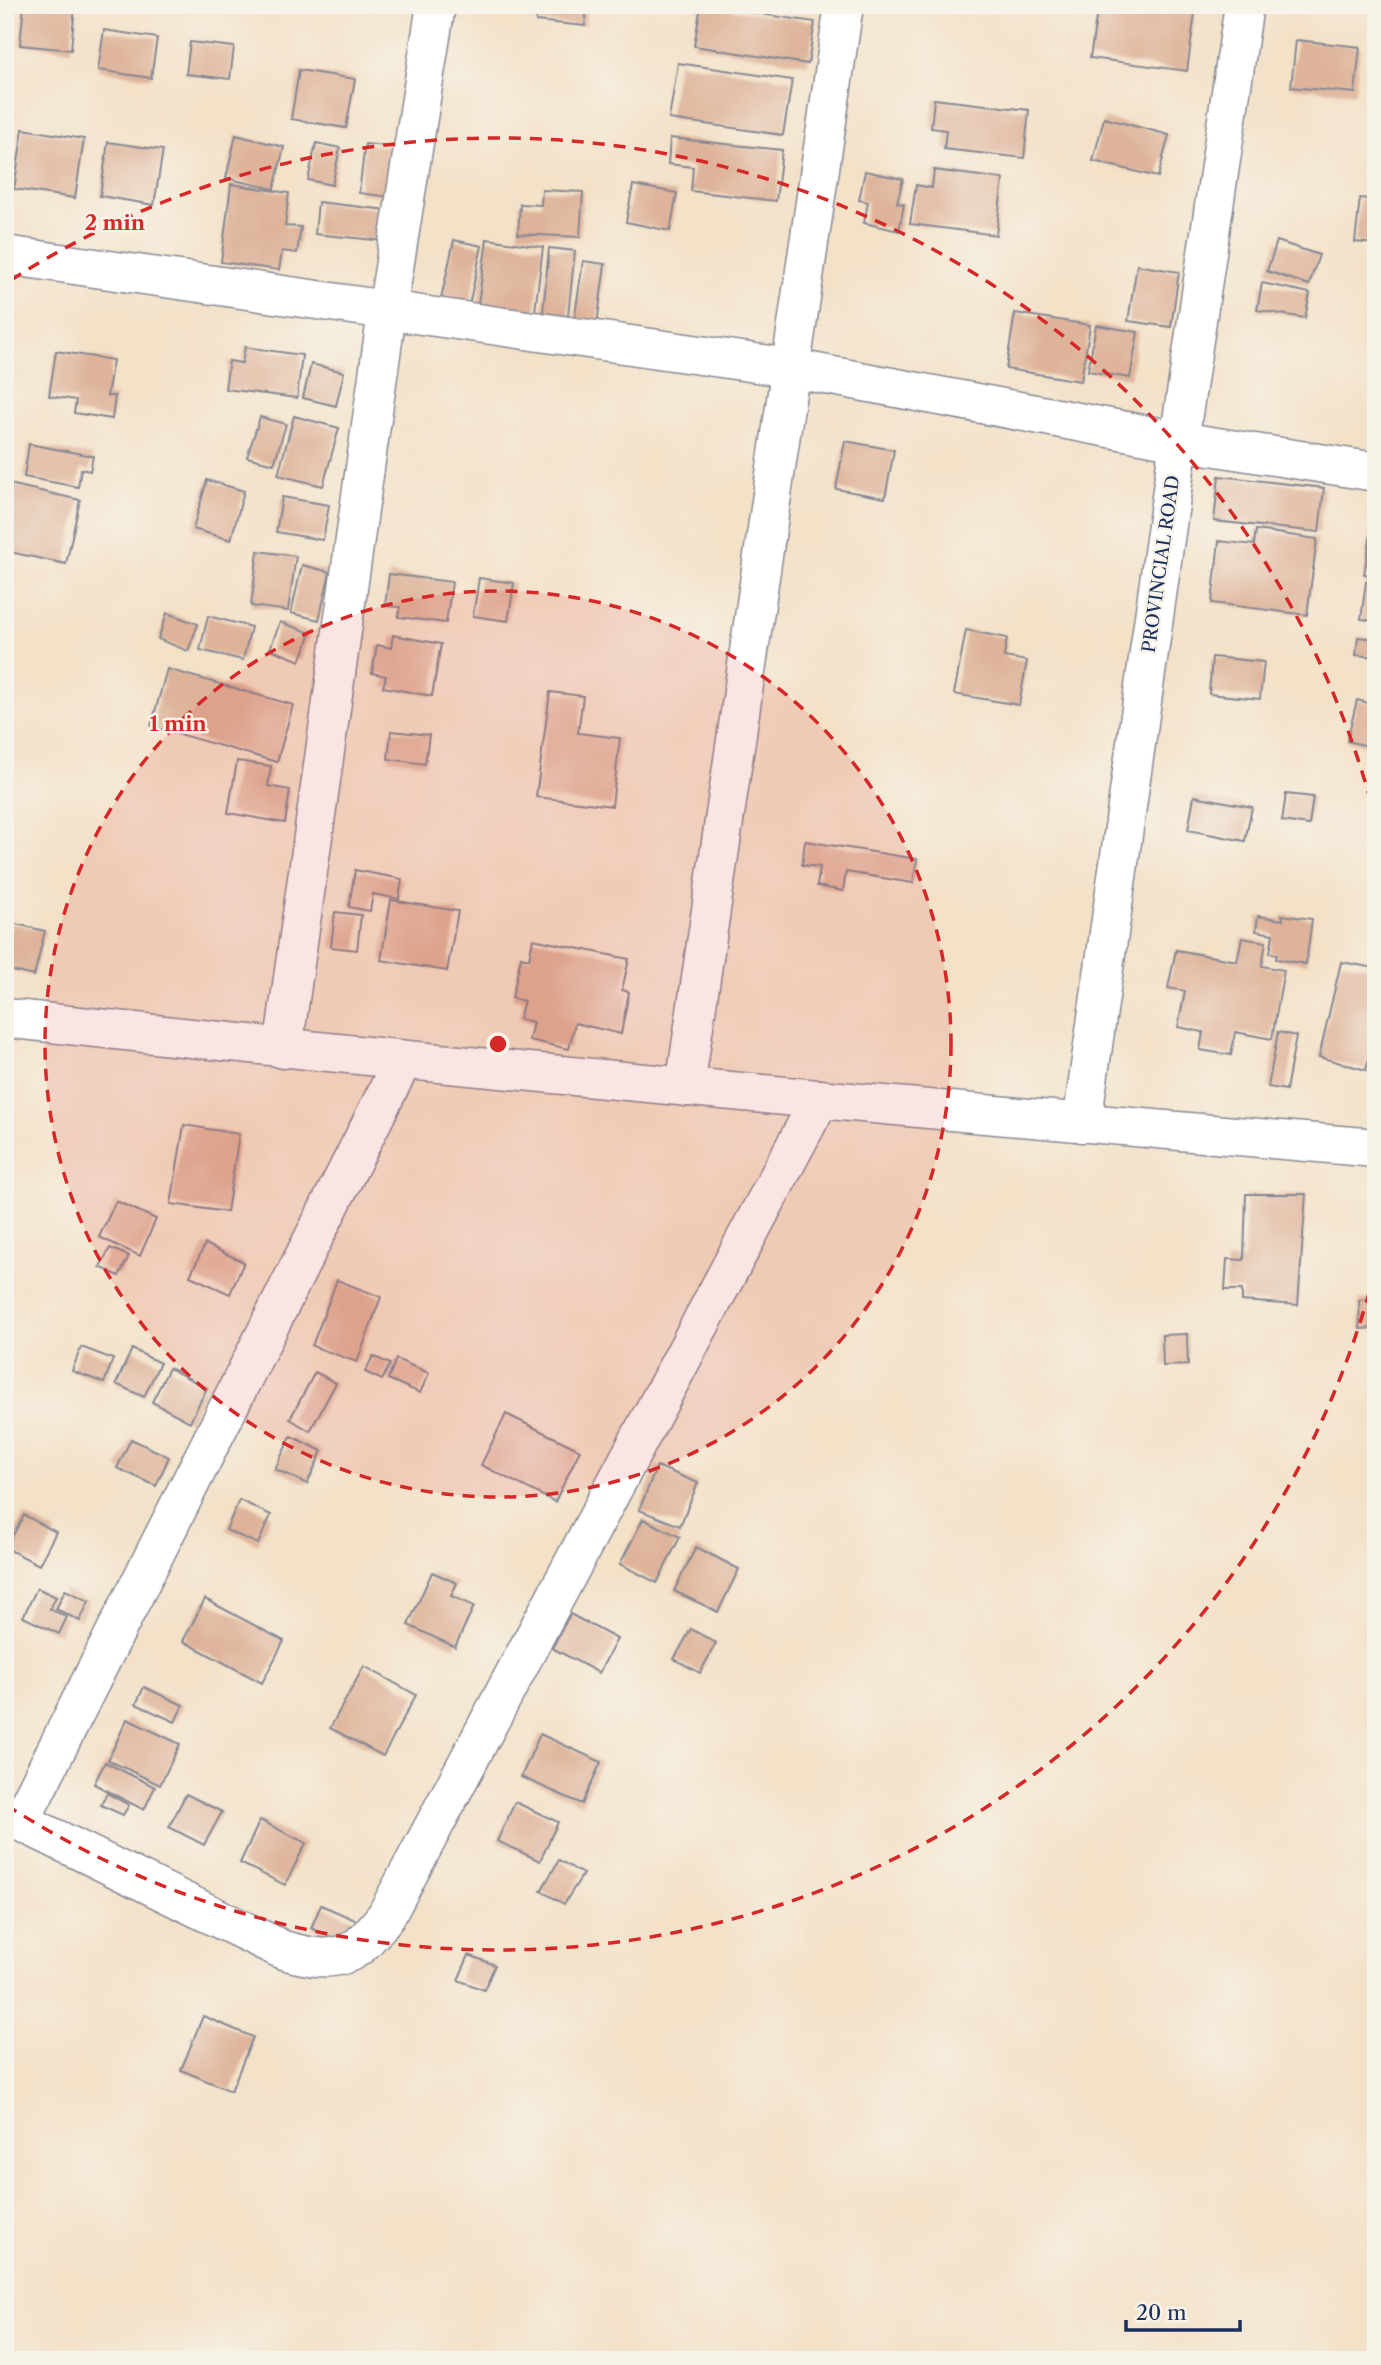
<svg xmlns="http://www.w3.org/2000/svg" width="1381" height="2365" font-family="'Libre Caslon Text',serif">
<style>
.building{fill:#deb39a}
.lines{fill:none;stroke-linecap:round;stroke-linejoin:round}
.minor-casing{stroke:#878893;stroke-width:41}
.minor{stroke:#fff;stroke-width:38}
.ring{fill:none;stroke:#d62828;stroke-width:3.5;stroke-dasharray:12 9}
.labels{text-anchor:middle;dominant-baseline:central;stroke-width:5;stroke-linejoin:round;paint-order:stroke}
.street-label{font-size:18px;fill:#1b2f5e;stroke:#f7f3e8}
.centre{fill:#d62828;stroke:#f7f3e8;stroke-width:3.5}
.ring-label{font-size:21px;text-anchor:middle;font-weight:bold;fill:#d62828;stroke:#f7f3e8;stroke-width:5;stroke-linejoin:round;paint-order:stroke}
</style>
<rect width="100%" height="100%" fill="#f7f3e8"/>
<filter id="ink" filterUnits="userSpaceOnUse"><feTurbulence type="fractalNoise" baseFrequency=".0143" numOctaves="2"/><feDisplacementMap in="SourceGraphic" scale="14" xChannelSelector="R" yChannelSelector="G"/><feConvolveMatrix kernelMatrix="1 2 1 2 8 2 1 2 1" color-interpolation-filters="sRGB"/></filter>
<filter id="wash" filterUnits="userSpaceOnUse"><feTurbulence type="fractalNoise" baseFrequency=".00686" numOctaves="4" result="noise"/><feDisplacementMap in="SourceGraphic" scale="28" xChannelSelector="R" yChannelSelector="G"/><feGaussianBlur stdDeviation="1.57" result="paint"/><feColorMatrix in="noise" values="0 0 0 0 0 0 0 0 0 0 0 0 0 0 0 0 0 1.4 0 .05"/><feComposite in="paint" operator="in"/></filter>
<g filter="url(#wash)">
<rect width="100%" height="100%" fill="#f3e1c8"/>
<g id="blocks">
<!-- building -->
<g class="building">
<polygon points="24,5 75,5 71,50 20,45"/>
<polygon points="538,5 587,5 585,26 536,21"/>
<polygon points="701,5 815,22 808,64 694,46"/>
<polygon points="1098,5 1196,6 1187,71 1090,58"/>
<polygon points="104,30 157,38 151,78 98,70"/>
<polygon points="1296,40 1360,47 1355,93 1291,87"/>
<polygon points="190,42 234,47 230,79 186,74"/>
<polygon points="678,63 792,80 783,135 669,119"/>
<polygon points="299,70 355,79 346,128 291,119"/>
<polygon points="934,99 1029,110 1024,158 944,149 946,130 931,128"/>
<polygon points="1104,118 1169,135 1158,177 1093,161"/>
<polygon points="23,129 84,139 75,198 14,189"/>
<polygon points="236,135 284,147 274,189 226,178"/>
<polygon points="670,138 782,150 776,201 691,191 693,167 668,164"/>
<polygon points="108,142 163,150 154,205 100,196"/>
<polygon points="316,143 340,148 332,185 308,180"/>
<polygon points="365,144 404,148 398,198 359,193"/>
<polygon points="934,170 1003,179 996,235 910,224 916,185 932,188"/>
<polygon points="865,171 903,179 897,203 904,204 899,231 864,223 868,202 859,200"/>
<polygon points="231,184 289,193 285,226 301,227 297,253 282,251 279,270 221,262"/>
<polygon points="633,185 677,193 670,231 626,222"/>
<polygon points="542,190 583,192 580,237 518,234 520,204 541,205"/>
<polygon points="1360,198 1376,200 1376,244 1355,242"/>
<polygon points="318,202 387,210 384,241 315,234"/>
<polygon points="487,239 543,247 534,319 477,312"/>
<polygon points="454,240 482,246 469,305 441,299"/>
<polygon points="1277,241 1319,255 1309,285 1267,271"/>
<polygon points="549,248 575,251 568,316 543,313"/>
<polygon points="583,261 605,264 597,325 574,322"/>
<polygon points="1137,265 1179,272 1171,327 1128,321"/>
<polygon points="1262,283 1310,293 1305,318 1257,310"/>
<polygon points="1015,313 1090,325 1081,381 1006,369"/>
<polygon points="1096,325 1138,332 1130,378 1088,371"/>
<polygon points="245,347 302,355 297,398 225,389 229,361 242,363"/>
<polygon points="56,351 113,360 107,396 115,396 112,419 74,413 76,400 49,396"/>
<polygon points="311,364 344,372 336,406 303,398"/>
<polygon points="294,416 339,428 323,486 278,475"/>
<polygon points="260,417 286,424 274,464 247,457"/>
<polygon points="845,441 894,450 885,498 836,489"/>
<polygon points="29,444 93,456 90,471 81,469 78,487 24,477"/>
<polygon points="1219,476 1324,488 1319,532 1214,521"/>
<polygon points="207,480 244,491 231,540 193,529"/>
<polygon points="5,483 80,500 66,564 5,551"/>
<polygon points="282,497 329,505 323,540 276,532"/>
<polygon points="1374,516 1376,516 1376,576 1364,574"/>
<polygon points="1256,530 1317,539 1307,615 1212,603 1219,541 1254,545"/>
<polygon points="258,551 296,556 288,611 251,606"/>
<polygon points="302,565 330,572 319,620 291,613"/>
<polygon points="389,574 452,582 446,623 398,617 400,607 385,606"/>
<polygon points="479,578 514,583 508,621 473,616"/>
<polygon points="1366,582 1376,583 1376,621 1361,619"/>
<polygon points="167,613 198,624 188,651 158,639"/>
<polygon points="208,616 251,627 243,660 200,650"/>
<polygon points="280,622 311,633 300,661 270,649"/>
<polygon points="966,630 1007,638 1004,657 1027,661 1019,705 954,694"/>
<polygon points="393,635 441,644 432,696 383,687 386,676 372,673 377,645 391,648"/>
<polygon points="1358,637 1376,639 1376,657 1356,655"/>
<polygon points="1212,657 1264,662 1260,699 1209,694"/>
<polygon points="167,669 293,705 277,762 151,726"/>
<polygon points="550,692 583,696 578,733 620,738 612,806 536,797"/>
<polygon points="1357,700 1376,705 1376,748 1347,741"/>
<polygon points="391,731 429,735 425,764 388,759"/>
<polygon points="237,761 271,766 268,786 290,790 285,823 228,813"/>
<polygon points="1286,794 1313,797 1309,825 1282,821"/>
<polygon points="1194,796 1252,807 1245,841 1188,830"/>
<polygon points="805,841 917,859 913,883 846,872 843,891 817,886 820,867 802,865"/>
<polygon points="355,870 402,879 399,899 373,894 370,911 349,907"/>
<polygon points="391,900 458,911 447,971 381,960"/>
<polygon points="335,912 361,915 357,950 331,947"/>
<polygon points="1282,915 1312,919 1306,964 1276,959 1277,954 1270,953 1273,934 1256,931 1258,916 1283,920"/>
<polygon points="12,923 45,931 34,976 5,969 5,950"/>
<polygon points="1242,938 1266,942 1262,966 1284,970 1272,1039 1235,1032 1231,1055 1200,1050 1203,1032 1178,1027 1185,991 1168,988 1176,950 1237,961"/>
<polygon points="533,939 629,959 622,990 629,992 621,1034 575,1023 569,1049 529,1040 533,1022 519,1019 524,1001 512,998 521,957 529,959"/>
<polygon points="1341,962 1376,968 1376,1034 1366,1070 1319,1057"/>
<polygon points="1278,1032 1296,1036 1286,1090 1268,1087"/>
<polygon points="184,1125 239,1134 227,1212 171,1204"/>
<polygon points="1246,1194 1306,1194 1298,1305 1242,1301 1242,1290 1225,1290 1227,1259 1244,1260"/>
<polygon points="116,1201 156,1219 140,1256 99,1237"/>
<polygon points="205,1244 244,1262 230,1294 190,1276"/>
<polygon points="110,1248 129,1256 119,1276 100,1267"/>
<polygon points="337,1280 381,1297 357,1362 312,1346"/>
<polygon points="1376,1299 1376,1328 1360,1329 1359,1300"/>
<polygon points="1187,1334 1188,1365 1163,1366 1162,1335"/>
<polygon points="81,1347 113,1359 104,1383 72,1371"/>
<polygon points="132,1349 160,1363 144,1397 116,1384"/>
<polygon points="373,1356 390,1364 382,1380 365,1372"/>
<polygon points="396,1359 429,1373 420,1393 388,1379"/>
<polygon points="169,1368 207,1388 190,1422 152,1402"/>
<polygon points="315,1372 336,1383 310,1431 290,1419"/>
<polygon points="506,1414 580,1450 555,1502 481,1465"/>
<polygon points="291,1436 322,1451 307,1484 275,1469"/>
<polygon points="131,1439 169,1457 156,1486 117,1468"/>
<polygon points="657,1466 698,1483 680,1526 639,1510"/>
<polygon points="239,1500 271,1515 258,1544 226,1530"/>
<polygon points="24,1515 56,1532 39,1565 6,1548"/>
<polygon points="643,1519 680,1537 657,1583 620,1564"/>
<polygon points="696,1547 739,1569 718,1612 674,1591"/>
<polygon points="432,1572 457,1583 451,1596 474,1606 455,1647 408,1625"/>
<polygon points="37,1588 56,1597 50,1609 67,1617 59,1634 23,1617"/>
<polygon points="65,1590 89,1601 80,1621 56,1609"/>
<polygon points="205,1599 284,1641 262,1683 183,1641"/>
<polygon points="570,1614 617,1639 599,1673 552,1648"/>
<polygon points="691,1629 716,1643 700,1673 674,1659"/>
<polygon points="364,1666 416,1695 383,1756 330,1728"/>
<polygon points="144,1687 183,1705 175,1722 136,1704"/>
<polygon points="127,1719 180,1744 160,1785 108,1760"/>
<polygon points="540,1734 601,1762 582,1804 521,1777"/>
<polygon points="105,1762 155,1787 144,1810 94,1784"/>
<polygon points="107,1793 129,1805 123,1815 101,1805"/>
<polygon points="186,1794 222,1812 204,1845 169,1827"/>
<polygon points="515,1802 558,1822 540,1861 497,1841"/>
<polygon points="260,1820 306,1843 285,1885 240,1863"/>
<polygon points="559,1860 583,1874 564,1904 541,1891"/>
<polygon points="321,1905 360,1922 350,1946 311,1928"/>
<polygon points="469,1955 495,1965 484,1990 458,1980"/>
<polygon points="203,2016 253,2037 231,2091 181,2070"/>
</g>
</g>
</g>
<g filter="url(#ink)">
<use href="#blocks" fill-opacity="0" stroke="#878893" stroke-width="2"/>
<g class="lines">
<!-- minor casing -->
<g class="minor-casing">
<g id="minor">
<polyline points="5,255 790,368 1179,441 1376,472"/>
<path d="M5,1018C461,1068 919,1109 1376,1148"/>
<polyline points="283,1049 387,312 436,5"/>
<polyline points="685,1087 844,5"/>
<polyline points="1082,1123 1179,441 1244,5"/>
<path d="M5,1814L283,1950C308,1957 337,1964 359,1946C369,1938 378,1925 386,1916L820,1099"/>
<polyline points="20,1822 403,1060"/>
</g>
</g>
<!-- minor -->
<use href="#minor" class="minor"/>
</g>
</g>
<!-- distance rings -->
<circle cx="498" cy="1044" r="453" fill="#d62828" fill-opacity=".12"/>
<g class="ring">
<circle cx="498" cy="1044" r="453"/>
<path d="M1375 1271A906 906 0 0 1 11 1808M11 280A906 906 0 0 1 1375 817"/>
</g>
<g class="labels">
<!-- street labels -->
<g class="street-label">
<text transform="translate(1161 564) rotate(-82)">PROVINCIAL ROAD</text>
</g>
</g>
<circle cx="498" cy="1044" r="10" class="centre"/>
<g class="ring-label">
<text x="115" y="230">2 min</text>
<text x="178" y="731">1 min</text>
</g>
<!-- margin -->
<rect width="1381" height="2365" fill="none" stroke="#f7f3e8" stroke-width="28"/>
<!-- scale -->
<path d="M1126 2320v10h114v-10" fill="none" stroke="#1b2f5e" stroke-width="3.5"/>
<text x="1136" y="2320" font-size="21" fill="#1b2f5e" stroke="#f7f3e8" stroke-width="5" paint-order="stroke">20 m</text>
</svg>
